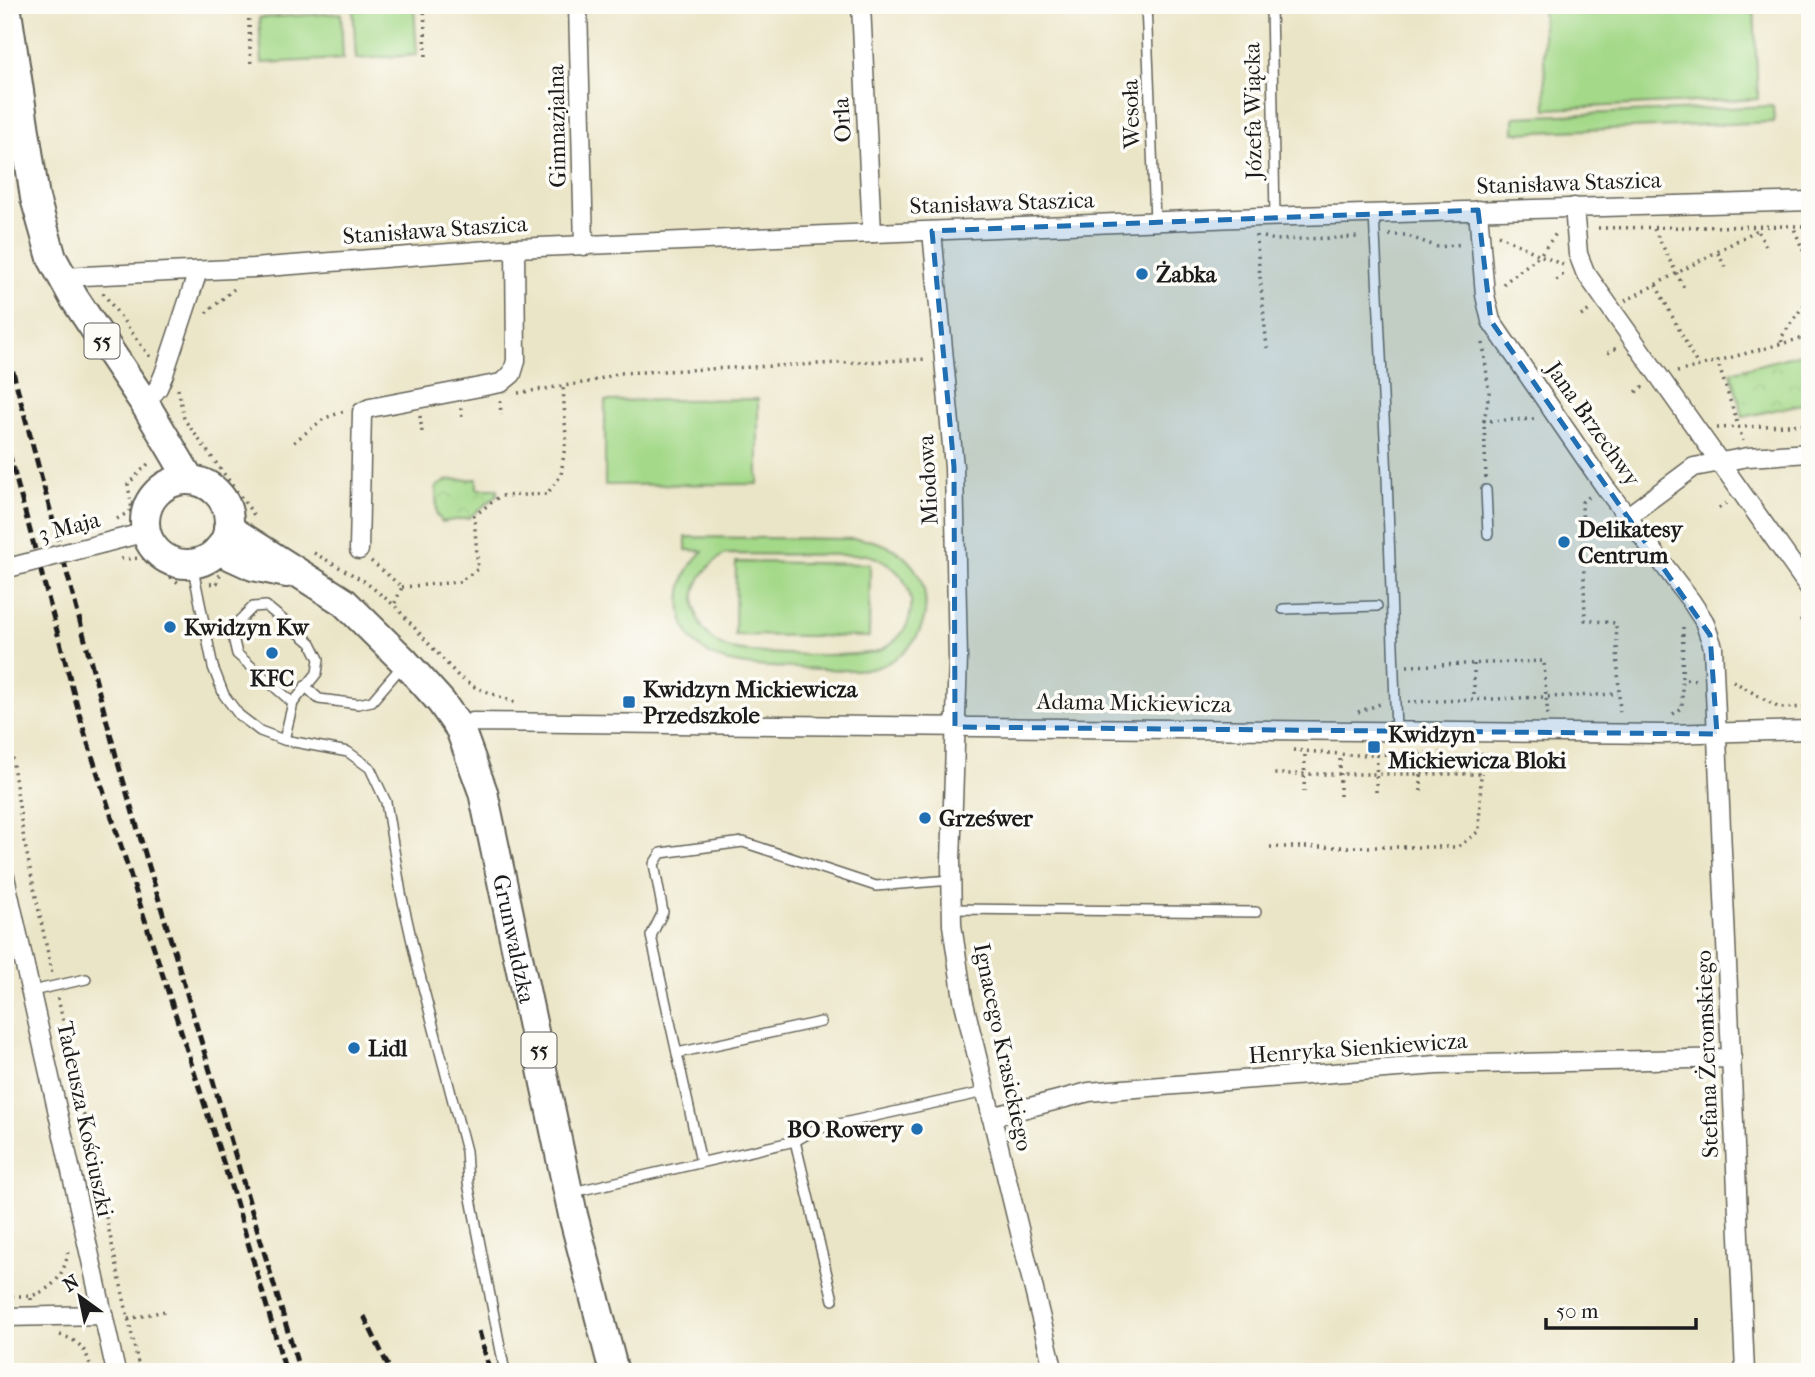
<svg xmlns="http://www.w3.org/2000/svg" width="1815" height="1377" font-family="'IM FELL French Canon',serif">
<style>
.grass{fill:#a4d989;stroke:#607a52;stroke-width:2;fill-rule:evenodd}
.park{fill:url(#park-crowns);stroke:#607a52;stroke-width:2}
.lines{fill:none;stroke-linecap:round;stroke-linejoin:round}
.lane-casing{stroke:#646258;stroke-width:12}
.street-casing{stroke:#646258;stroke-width:21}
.primary-casing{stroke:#646258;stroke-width:32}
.path{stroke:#646258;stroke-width:3.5;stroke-dasharray:2 5;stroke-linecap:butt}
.lane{stroke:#fff;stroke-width:9}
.street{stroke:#fff;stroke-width:18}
.primary{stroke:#fff;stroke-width:28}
.rail{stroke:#1c1c1c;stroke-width:5;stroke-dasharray:10 5;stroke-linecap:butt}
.street-bridge-casing{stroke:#646258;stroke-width:21;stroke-linecap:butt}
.street-bridge{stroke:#fff;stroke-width:18}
.marked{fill:#1f6fb2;fill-opacity:0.2;stroke:#1f6fb2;stroke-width:5;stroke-dasharray:14 9;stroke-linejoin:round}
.poi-dot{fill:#1f6fb2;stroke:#fdfcf7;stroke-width:2.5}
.labels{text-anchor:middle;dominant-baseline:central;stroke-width:7;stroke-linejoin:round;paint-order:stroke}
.shield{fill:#fdfcf7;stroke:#605f5e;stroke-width:2}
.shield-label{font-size:21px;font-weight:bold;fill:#1c1c1c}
.street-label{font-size:23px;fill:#1c1c1c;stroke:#fdfcf7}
.poi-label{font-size:23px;font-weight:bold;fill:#1c1c1c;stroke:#fdfcf7;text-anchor:start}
</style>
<defs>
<pattern id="park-crowns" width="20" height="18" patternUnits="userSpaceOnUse" patternTransform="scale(1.75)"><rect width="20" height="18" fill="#a4d989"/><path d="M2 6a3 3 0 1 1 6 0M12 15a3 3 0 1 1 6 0" fill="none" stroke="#8dba76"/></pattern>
</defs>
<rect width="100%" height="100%" fill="#fdfcf7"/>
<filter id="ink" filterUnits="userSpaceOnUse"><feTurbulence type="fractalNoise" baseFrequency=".0143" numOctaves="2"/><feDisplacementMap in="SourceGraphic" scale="14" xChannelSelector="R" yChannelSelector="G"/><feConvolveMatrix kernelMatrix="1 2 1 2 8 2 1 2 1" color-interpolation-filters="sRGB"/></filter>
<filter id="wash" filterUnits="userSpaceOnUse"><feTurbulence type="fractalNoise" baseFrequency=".00686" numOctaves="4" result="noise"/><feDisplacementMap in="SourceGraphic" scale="28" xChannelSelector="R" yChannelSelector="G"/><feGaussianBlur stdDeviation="1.57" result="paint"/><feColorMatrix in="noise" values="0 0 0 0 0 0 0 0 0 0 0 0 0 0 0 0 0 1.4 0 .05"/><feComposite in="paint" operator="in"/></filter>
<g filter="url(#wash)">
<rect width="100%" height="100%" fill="#ebe5c7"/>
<!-- grass -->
<g class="grass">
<polygon points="353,5 414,5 417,55 356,59"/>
<polygon points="1542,5 1754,5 1758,99 1546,109"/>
<polygon points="341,13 343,59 262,63 259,18"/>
<polygon points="1773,106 1774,122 1514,133 1514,117"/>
<polygon points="758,399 758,484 605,485 605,401"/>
<path d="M686,537L858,539C938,544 951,643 875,668C850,672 824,669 799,668C753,666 688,670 681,610C678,588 686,566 703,551L686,550ZM725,554L867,555C918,567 929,629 878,651C861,658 741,655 725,647C710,641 699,627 696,611C690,586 705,567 725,554Z"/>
<polygon points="736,562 870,564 869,637 735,635"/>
</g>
<!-- park -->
<g class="park">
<polygon points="1805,353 1810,367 1810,402 1743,417 1731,372"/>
<polygon points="477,479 477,489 498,489 497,495 469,518 442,522 437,515 436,487 448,480"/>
</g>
</g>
<g filter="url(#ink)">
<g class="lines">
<!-- lane casing -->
<g class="lane-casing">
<g id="lane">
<polyline points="1146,5 1155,221"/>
<polyline points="1271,5 1275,217"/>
<polyline points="1374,214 1387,477 1396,731"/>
<polyline points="1486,490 1488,534"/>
<polyline points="192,564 213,667 224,695 239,715 260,731 284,740 348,752 370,768 386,802 401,893 417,964 466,1151 468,1183 505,1372"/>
<polyline points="1283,609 1377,606"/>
<polyline points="305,686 319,699 358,704 372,701 402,666"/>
<polyline points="284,740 293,703 317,673 319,659 311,643 266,606 253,607 239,621 232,633 237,654 293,703"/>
<polyline points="952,909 1256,912"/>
<polyline points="32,991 86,979"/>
<polyline points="677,1053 821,1022"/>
<polyline points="795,1141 833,1300"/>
<polyline points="701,1162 651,936 663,912 654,864 661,853 743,842 876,886 951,880"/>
<polyline points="573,1192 795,1141 816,1129 985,1092"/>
</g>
</g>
<!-- street casing -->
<g class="street-casing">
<g id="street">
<polyline points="578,5 584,246"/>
<polyline points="861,5 872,233"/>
<polyline points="1574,207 1578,254 1585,272 1810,589"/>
<polyline points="1478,210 1485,295 1491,321 1605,487 1691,601 1704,621 1713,647 1745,1372"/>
<polyline points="932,231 954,467 958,658 951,861 952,925 963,999 1054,1372"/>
<polyline points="62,277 253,268 515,248 1261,217 1810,201"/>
<polyline points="145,404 158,388 164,374 198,271"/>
<polyline points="1628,516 1694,467 1748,457 1810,453"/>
<polyline points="104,543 146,532"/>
<polyline points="359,550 362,412 370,408 501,383 512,374 516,361 515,248"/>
<polyline points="460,729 473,722 1666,734 1810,730"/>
<polyline points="5,877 116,1372"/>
<polyline points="991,1117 1089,1092 1123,1089 1437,1065 1732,1058"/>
<polyline points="5,1317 103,1315"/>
</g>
</g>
<!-- primary casing -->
<g class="primary-casing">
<g id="primary">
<polyline points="6,5 35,198 52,258 74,298 145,404 190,480"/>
<circle cx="187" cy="522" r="42"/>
<path id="s1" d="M228,528L344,602L405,662L441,702L460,729L483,792L573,1215L614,1372"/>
<polyline points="218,550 253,566 287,573"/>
</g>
</g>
<!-- path -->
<g class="path">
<polyline points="248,5 251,67"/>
<polyline points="424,5 426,57"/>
<polyline points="1810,226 1793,226 1810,267"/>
<polyline points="1598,228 1793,226"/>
<polyline points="1654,229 1684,288"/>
<polyline points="1758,232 1766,246"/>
<polyline points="1256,235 1267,348"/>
<polyline points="1389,235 1405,235 1438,247 1463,244"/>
<polyline points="1498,235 1540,255 1558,231"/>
<polyline points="1264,237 1275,240 1360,237"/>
<polyline points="1718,253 1725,267"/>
<polyline points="1556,280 1565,273"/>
<polyline points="1503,284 1540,255 1563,265"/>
<polyline points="1656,285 1698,366"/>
<polyline points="103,293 150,357"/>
<polyline points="1625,301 1759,229"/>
<polyline points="206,313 234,289"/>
<polyline points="1581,316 1591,309"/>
<polyline points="1782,342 1781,338 1810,296"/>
<polyline points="1483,343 1489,393 1484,421"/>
<polyline points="1608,353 1618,347"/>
<polyline points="1717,360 1743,441"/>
<polyline points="1677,372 1810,336"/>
<polyline points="178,389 184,419 254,515"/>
<polyline points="1636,392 1645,385"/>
<polyline points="518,393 589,382 620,373 928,359"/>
<polyline points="500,401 501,415"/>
<polyline points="461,408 462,420"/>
<polyline points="420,416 422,432"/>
<polyline points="1717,428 1810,424"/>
<polyline points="294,442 325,418 345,411"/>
<polyline points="1486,478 1484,421 1535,419"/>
<polyline points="1589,497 1582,502 1585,620 1616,623 1620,717"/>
<polyline points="1719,508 1726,503"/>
<polyline points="117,519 132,510 128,484 151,461"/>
<polyline points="314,553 364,581 394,605 459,677 475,687 515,703"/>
<polyline points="121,559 146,558 181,585"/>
<polyline points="371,561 402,587 394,605"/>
<polyline points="210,584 217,583 220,574"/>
<polyline points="402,587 459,582 478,569 474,516 500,496 547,494 561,475 566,438 563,386"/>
<polyline points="1800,621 1810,614"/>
<polyline points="1683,627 1682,679 1697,680"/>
<polyline points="1474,664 1474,699"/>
<polyline points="1407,666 1544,661 1546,697 1618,694"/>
<polyline points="1733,681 1779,708 1810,707"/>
<polyline points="1408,702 1546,697 1548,715"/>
<polyline points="5,709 24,840 52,973"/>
<polyline points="1358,712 1383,703"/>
<polyline points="1673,714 1682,708 1682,679"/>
<polyline points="1293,750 1351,755 1446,753"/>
<polyline points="1481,752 1481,774"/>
<polyline points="1421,791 1421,753"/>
<polyline points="1304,792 1305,752"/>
<polyline points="1376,792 1377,754"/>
<polyline points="1340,796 1340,754"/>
<polyline points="1270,847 1458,847 1479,831 1481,774 1271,774"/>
<polyline points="58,998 140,1372"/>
<polyline points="5,1296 29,1296"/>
<path d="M31,1300V1296C54,1289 66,1273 68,1249"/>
<polyline points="128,1319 165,1311"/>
<path d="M60,1335C81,1341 87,1351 92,1372"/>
</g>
<!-- lane -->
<use href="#lane" class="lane"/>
<!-- street -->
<use href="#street" class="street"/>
<!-- primary -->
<use href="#primary" class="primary"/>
<!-- rail -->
<g class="rail">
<polyline points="5,342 118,763 300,1372"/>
<polyline points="5,438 84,731 236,1202 286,1372"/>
<polyline points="364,1316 391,1372"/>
<polyline points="479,1331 490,1372"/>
</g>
<!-- street-bridge casing -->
<g class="street-bridge-casing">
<polyline id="street-bridge" points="12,567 104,543"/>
</g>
<!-- street-bridge -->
<use href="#street-bridge" class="street-bridge"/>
</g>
</g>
<!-- marked area -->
<path class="marked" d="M1478,210L1491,321L1710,635L1717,734L955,727L954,467L932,231Z"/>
<!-- markers -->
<g class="poi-dot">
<circle cx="1142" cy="274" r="7"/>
<circle cx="1564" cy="542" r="7"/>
<circle cx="170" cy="627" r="7"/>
<circle cx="272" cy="653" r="7"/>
<rect x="622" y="695" width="14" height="14" rx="3.5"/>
<rect x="1367" y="740" width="14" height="14" rx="3.5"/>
<circle cx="925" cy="818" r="7"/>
<circle cx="354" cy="1048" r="7"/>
<circle cx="917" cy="1129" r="7"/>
</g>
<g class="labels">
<!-- shield labels -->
<g class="shield">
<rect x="84.5" y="323.5" width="35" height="35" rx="5"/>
<rect x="521.5" y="1032.5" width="35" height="35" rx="5"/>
</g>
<g class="shield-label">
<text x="102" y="341">55</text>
<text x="539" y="1050">55</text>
</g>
<!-- street labels -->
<g class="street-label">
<text transform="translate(1253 111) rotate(-91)">Józefa Wiącka</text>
<text transform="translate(1131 114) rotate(-92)">Wesoła</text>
<text transform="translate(842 120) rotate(-93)">Orla</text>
<text transform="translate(557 126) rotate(-91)">Gimnazjalna</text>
<text transform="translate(1569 183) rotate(-2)">Stanisława Staszica</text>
<text transform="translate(1002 203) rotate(-2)">Stanisława Staszica</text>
<text transform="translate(435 230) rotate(-4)">Stanisława Staszica</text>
<text transform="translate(1593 424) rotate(55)">Jana Brzechwy</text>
<text transform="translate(928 480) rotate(-93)">Miodowa</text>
<text transform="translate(69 527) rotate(-15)">3 Maja</text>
<text transform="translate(1134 703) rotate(1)">Adama Mickiewicza</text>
<text stroke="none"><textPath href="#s1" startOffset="527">Grunwaldzka</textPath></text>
<text transform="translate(1003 1047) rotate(78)">Ignacego Krasickiego</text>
<text transform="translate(1358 1048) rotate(-4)">Henryka Sienkiewicza</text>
<text transform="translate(1707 1054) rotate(-92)">Stefana Żeromskiego</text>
<text transform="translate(85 1119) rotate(78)">Tadeusza Kościuszki</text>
</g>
<!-- poi labels -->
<g class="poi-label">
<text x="1156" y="274">Żabka</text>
<text x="1578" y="529">Delikatesy<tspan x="1578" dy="26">Centrum</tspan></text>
<text x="184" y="627">Kwidzyn Kw</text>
<text x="272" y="678" text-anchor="middle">KFC</text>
<text x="643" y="689">Kwidzyn Mickiewicza<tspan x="643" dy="26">Przedszkole</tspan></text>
<text x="1388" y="734">Kwidzyn<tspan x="1388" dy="26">Mickiewicza Bloki</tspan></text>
<text x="939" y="818">Grześwer</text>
<text x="368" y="1048">Lidl</text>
<text x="903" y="1129" text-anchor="end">BO Rowery</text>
</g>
</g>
<!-- margin -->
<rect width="1815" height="1377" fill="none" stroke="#fdfcf7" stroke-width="28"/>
<!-- north arrow -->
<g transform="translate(80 1297) rotate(327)" stroke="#fdfcf7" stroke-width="5" paint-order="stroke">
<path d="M0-5L12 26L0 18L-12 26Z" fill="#1c1c1c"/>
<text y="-10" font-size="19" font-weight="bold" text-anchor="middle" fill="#1c1c1c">N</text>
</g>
<!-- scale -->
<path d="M1546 1318v10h150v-10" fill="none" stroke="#1c1c1c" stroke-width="3.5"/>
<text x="1556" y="1318" font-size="21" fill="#1c1c1c" stroke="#fdfcf7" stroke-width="5" paint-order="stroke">50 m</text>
</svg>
